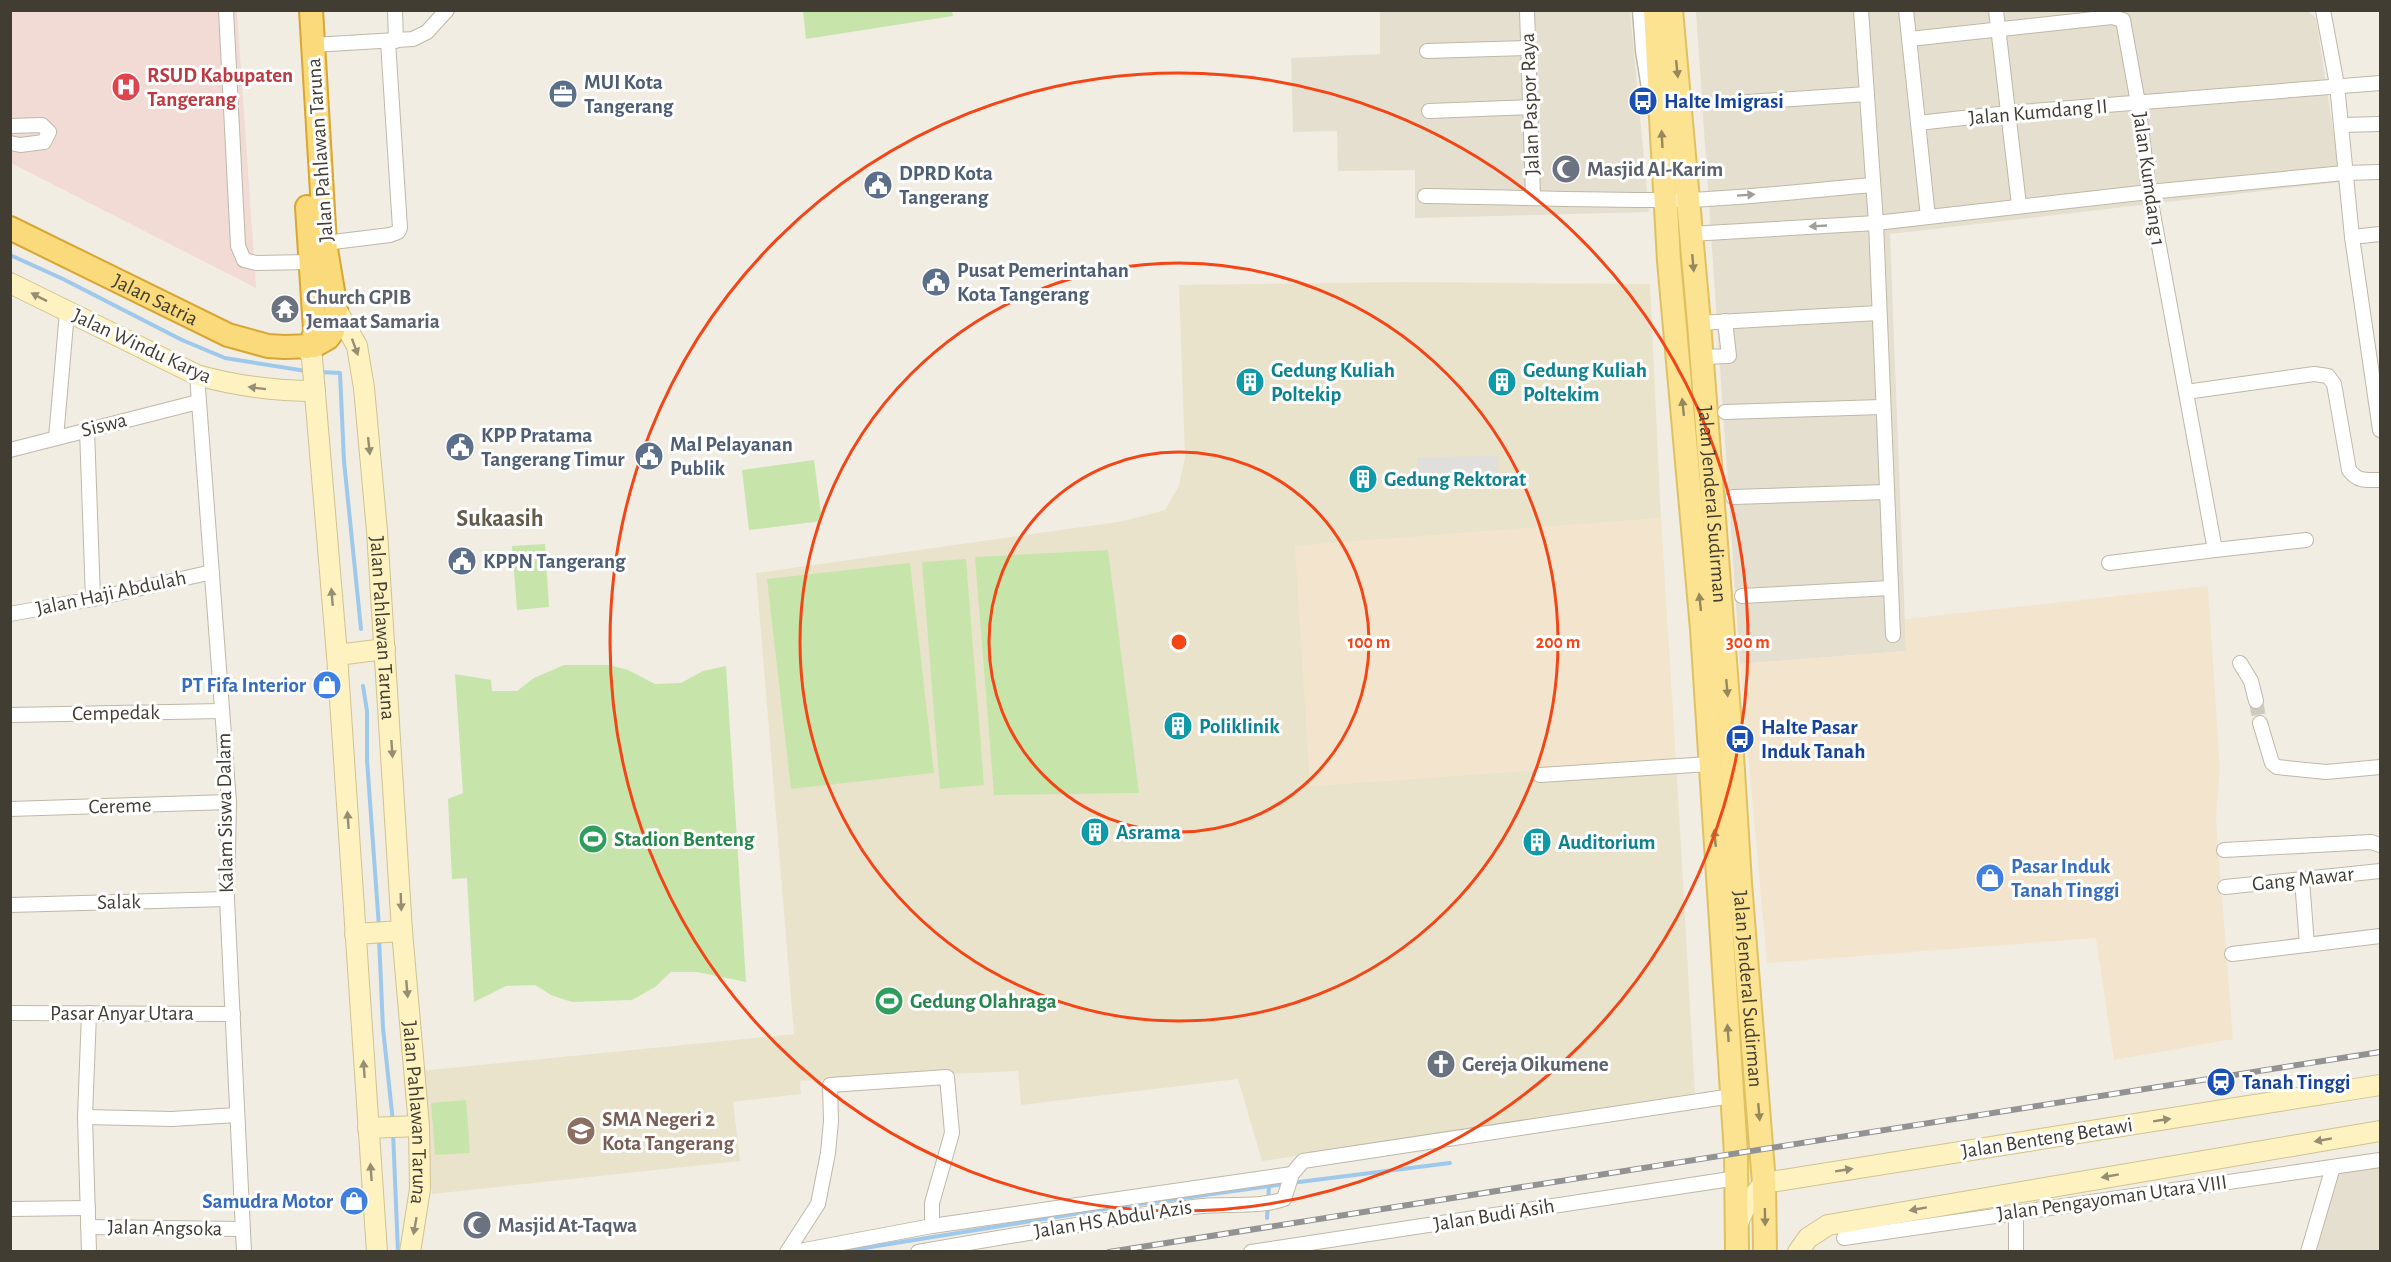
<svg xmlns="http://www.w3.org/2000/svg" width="2391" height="1262" font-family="'Alegreya Sans',sans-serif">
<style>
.residential{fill:#e5dfd0}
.commercial{fill:#f3e5cd}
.education{fill:#eae3cc}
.medical{fill:#f2dbd5}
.green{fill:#c7e5ab}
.parking{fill:#e1dfdb}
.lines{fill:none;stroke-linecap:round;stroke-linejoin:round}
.stream{stroke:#9fc8ed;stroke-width:4}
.minor-tunnel{stroke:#cecabf;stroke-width:14;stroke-dasharray:14 7;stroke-linecap:butt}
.minor-casing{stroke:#bfb8a8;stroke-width:16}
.tertiary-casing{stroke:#bfb8a8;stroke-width:21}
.secondary-casing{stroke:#d0c393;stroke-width:22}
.primary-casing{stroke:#dfc162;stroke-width:26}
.trunk-casing{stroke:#d8a635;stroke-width:26}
.minor{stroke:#fff;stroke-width:14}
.tertiary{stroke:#fff;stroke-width:18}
.secondary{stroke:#fdf2c0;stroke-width:20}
.primary{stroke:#fbe391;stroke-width:22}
.trunk{stroke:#fada7a;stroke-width:22}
.rail-casing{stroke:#929292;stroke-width:6}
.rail{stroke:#fff;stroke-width:4;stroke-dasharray:11;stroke-linecap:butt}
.oneway{fill:#95885d}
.oneway2{fill:#a09e99}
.oneway3{fill:#968e72}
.ring{fill:none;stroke:#f44516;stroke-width:3}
.labels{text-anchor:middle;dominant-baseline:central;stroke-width:6;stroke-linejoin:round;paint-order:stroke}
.health-label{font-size:21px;font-weight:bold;fill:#be3a42;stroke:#fff;text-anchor:start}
.service-label{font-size:21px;font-weight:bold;fill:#4e5e75;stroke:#fff;text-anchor:start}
.transit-label{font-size:21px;font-weight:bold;fill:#164399;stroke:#fff;text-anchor:start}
.street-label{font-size:21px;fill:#423d33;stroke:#fff}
.worship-label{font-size:21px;font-weight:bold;fill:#5b616d;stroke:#fff;text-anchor:start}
.culture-label{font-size:21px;font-weight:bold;fill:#0d838f;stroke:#fff;text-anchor:start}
.shop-label{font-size:21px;font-weight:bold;fill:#366cbe;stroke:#fff;text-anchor:end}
.leisure-label{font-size:21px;font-weight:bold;fill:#27864d;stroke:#fff;text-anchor:start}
.education-label{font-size:21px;font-weight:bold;fill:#785e54;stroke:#fff;text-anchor:start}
.quarter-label{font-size:24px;font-weight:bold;fill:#645c4b;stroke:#fff}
.centre{fill:#f44516;stroke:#fff;stroke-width:3}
.ring-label{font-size:18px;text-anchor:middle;font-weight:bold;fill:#f44516;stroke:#fff;stroke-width:6;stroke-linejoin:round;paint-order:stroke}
</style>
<rect width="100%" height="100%" fill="#f1ede2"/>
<!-- residential -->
<g class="residential">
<polygon points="2307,10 2316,18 2341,182 1890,234 1906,651 1740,664 1696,11"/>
<polygon points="1380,11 1630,11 1649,212 1415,218 1415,170 1338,171 1337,131 1293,132 1291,58 1380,54"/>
<polygon points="2380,1163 2380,1251 2312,1252 2337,1170"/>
</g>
<!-- commercial -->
<g class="commercial">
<polygon points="1661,518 1676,760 1309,786 1294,546"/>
<polygon points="2208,586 2220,769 2216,819 2233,1039 2114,1060 2096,938 1767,963 1740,664 1906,651 1905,619"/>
</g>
<!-- education -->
<polygon class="education" points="1407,282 1650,284 1661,518 1295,546 1310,786 1676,760 1695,1093 1610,1112 1262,1161 1238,1079 1021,1105 1018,1071 800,1081 801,1094 733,1102 740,1161 432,1194 419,1071 794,1034 756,573 1124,521 1165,510 1179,486 1185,457 1179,285"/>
<!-- medical -->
<polygon class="medical" points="10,11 237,11 256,288 11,163"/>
<!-- green -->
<g class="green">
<polygon points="952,11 953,16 806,39 803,11"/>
<polygon points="814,460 822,521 749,530 742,470"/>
<polygon points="545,544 549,607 517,610 512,546"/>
<polygon points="1108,550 1139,793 994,795 975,557"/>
<polygon points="966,559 984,785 940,789 922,562"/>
<polygon points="910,563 934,773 791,789 767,579"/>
<polygon points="564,665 609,665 628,670 655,684 681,683 703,671 726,666 746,982 697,972 671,972 655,987 632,1000 572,1002 551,995 535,985 506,986 474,1002 467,878 452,879 448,799 463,793 455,674 491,680 492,691 517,691 534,678"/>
<polygon points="466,1100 470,1153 435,1155 431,1103"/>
</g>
<!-- parking -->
<polygon class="parking" points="1498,456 1498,488 1417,488 1417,457"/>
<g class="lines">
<!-- stream -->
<g class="stream">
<polyline points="10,255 63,279 182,340 225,358 306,371"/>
<polyline points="320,372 340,373 344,461 361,629"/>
<polyline points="363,686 367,711 367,760 379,927"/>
<polyline points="379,938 383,1028 393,1122"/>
<polyline points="393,1132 398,1252"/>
<polyline points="1291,1183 1450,1163"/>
<polyline points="1267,1218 1269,1186"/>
<polyline points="840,1252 1118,1207 1284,1184"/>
</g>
<!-- minor-tunnel -->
<polyline class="minor-tunnel" points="2256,701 2260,723"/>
<!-- minor casing -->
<g class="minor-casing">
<g id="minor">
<polyline points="226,10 238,246 244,260 256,263 310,262"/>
<polyline points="395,10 396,41"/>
<polyline points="1527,10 1533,197"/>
<polyline points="1861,10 1876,223 1893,635"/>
<polyline points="1906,10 1928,217"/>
<polyline points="1996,10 2019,205"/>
<polyline points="2323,10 2337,85 2352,237 2380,430"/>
<polyline points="1910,39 2112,17 2123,20 2138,103 2149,192 2215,550 2306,540"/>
<polyline points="313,45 413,39 427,32 447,10"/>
<polyline points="1427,51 1528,48"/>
<polyline points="1733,103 1867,94"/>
<polyline points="1429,111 1530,107"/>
<polyline points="1918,123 2008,113 2380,83"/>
<polyline points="2342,125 2380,124"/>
<polyline points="10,126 42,125 49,132 44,142 20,145 10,143"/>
<path d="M1425,196C1512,197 1599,201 1686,200C1748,198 1811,190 1873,185"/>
<polyline points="1690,234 1876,223 2149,192 2344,173 2380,172"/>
<polyline points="2352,237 2380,234"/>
<polyline points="325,243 390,235 398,232 400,228 388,42"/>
<polyline points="1699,323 1879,313"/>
<polyline points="1701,357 1729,356 1725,321"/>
<polyline points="197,375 229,802 227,899 244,1252"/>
<path d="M2186,392L2314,374L2328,376L2334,384L2349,470C2358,482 2366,480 2380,480"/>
<polyline points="1725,412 1882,407"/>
<polyline points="87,430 93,599"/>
<polyline points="56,438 67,312"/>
<polyline points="10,450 198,402"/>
<polyline points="1733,497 1886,492"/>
<polyline points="2109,563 2215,550"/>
<polyline points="1742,596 1890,588"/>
<polyline points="10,614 93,599 212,572"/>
<polyline points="2240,663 2251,681 2256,701"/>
<polyline points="10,715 222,711"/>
<polyline points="2260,723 2272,763 2277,767 2326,772 2380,767"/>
<polyline points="1540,775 1709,764"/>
<polyline points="10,809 229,802"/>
<polyline points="2224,850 2371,842 2380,845"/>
<polyline points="2302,880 2307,945"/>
<polyline points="2225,887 2380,871"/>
<polyline points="10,905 227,899"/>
<polyline points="2232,954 2380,936"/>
<polyline points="10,1013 233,1014"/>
<polyline points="85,1117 172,1119 237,1115"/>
<polyline points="10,1209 88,1208"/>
<polyline points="2016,1212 2016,1252"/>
<polyline points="88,1227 242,1229"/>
<polyline points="1844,1238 2380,1160"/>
<polyline points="89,1252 85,1117 89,1013"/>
<polyline points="787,1252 818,1204 828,1153 831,1121 830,1085 947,1077 952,1133 932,1203 932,1226"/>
<polyline points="794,1252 932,1226 1292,1174"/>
<path d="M918,1252C1009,1236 1101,1220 1193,1207C1223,1202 1255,1209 1284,1199L1292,1174L1303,1161L1732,1096"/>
<polyline points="1251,1252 1737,1178"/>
<polyline points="2308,1252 2333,1167"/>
</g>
</g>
<!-- tertiary casing -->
<g class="tertiary-casing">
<polyline id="tertiary" points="1642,10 1645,50 1651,88"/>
</g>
<!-- secondary casing -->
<g class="secondary-casing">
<g id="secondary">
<path d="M10,283L197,375C236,386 274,391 315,391"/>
<path id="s1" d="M336,309L357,346L364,388L377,531L402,931L419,1126L420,1189L410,1252"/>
<polyline points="307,347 312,358 337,655 377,1252"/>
<polyline points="337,655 385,649"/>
<polyline points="355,934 402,931"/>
<polyline points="368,1128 419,1126"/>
<polyline points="1737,1225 1746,1205 1764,1183 2380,1085"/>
<polyline points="1798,1252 1808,1238 1828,1225 2380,1131"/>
</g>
</g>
<!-- primary casing -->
<g class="primary-casing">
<g id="primary">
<polyline points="1655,10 1669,261 1702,629 1736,1154 1737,1252"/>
<path id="s2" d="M1671,10L1699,323L1731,739L1740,883L1764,1183L1765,1252"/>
</g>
</g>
<!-- trunk casing -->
<g class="trunk-casing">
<g id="trunk">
<path id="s3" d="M10,228L228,335L268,346L284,347L314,346L328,338L333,331L336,309L325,243L311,10"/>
<polyline points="307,347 313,339 315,330 307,207"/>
</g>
</g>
<!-- minor -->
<use href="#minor" class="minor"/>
<!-- tertiary -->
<use href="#tertiary" class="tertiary"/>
<!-- secondary -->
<use href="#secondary" class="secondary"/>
<!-- primary -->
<use href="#primary" class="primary"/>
<!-- trunk -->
<use href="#trunk" class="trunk"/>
<!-- rail casing -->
<g class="rail-casing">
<polyline id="rail" points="1109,1252 2380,1052"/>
</g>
<!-- rail -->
<use href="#rail" class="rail"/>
</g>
<!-- one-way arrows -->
<defs><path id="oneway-solid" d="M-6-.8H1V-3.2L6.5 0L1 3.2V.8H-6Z" transform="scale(1.5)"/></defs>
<g class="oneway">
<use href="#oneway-solid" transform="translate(1677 69) rotate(84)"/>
<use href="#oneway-solid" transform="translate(1662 139) rotate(-93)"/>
<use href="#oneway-solid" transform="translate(1693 263) rotate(85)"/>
<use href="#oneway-solid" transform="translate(1683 407) rotate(-96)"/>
<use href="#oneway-solid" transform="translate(1700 602) rotate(-96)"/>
<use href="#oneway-solid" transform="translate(1727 688) rotate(85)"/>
<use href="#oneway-solid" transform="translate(1715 838) rotate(-95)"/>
<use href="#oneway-solid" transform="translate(1728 1033) rotate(-94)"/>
<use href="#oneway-solid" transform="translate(1759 1112) rotate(85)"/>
<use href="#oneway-solid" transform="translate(1765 1217) rotate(89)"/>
</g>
<g class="oneway2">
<use href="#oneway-solid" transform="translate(1746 195) rotate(-4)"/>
<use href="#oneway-solid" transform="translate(1818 226) rotate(177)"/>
</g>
<g class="oneway3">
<use href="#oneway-solid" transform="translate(39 297) rotate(-153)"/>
<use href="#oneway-solid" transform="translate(355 347) rotate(70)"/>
<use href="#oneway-solid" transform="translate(257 388) rotate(-173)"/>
<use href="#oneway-solid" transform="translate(369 446) rotate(84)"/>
<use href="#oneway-solid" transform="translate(332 597) rotate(-95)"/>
<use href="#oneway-solid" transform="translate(392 749) rotate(86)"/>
<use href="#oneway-solid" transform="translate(348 820) rotate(-94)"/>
<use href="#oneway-solid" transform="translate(401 902) rotate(88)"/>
<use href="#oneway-solid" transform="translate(407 989) rotate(85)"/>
<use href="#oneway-solid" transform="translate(364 1069) rotate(-94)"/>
<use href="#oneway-solid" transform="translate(2162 1120) rotate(-9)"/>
<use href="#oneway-solid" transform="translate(2323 1140) rotate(170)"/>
<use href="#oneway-solid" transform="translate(1844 1170) rotate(-9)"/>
<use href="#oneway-solid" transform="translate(371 1172) rotate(-94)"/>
<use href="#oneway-solid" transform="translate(2110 1176) rotate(170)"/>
<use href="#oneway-solid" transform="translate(1918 1209) rotate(170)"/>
<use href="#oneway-solid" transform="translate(415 1226) rotate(100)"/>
</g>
<!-- distance rings -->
<g class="ring">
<circle cx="1179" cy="642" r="190"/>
<circle cx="1179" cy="642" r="379"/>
<circle cx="1179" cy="642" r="569"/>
</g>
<!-- icons -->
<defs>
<g id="hospital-disc" transform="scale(1.5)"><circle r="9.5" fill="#e0444e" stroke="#fff"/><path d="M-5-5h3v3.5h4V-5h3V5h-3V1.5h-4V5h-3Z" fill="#fff"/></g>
<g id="office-disc" transform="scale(1.5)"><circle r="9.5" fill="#5c6f8a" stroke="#fff"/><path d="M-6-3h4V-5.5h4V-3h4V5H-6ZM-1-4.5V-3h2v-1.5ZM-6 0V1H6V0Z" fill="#fff"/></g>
<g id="bus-disc" transform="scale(1.5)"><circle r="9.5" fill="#1a4fb4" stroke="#fff"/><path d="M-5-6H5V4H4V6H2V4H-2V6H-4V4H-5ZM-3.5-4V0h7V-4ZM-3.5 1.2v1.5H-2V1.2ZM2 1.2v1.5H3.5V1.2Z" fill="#fff"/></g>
<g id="mosque-disc" transform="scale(1.5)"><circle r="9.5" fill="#6b7280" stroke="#fff"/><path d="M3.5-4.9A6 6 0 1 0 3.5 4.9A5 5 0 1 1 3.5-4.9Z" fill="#fff"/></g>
<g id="civic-disc" transform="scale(1.5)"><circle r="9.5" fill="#5c6f8a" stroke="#fff"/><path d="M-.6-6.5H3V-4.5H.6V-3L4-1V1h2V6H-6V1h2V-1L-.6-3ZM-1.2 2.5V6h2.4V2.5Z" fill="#fff"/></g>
<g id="temple-disc" transform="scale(1.5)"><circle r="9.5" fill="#6b7280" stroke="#fff"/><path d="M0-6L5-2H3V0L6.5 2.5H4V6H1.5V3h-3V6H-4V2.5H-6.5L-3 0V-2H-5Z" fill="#fff"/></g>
<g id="building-disc" transform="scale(1.5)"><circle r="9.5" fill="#0f9aa8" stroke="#fff"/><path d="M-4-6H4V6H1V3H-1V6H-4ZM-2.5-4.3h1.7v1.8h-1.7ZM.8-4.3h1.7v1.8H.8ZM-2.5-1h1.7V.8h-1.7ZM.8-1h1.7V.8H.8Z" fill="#fff"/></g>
<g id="shop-disc" transform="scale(1.5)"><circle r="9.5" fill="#3f7fe0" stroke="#fff"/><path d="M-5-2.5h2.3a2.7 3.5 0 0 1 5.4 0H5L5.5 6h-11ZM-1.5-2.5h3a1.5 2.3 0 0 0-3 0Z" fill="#fff"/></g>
<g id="stadium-disc" transform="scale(1.5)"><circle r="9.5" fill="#2e9e5b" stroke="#fff"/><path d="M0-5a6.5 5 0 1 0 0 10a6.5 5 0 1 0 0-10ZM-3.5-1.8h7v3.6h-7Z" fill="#fff"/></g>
<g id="church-disc" transform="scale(1.5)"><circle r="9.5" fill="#6b7280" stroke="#fff"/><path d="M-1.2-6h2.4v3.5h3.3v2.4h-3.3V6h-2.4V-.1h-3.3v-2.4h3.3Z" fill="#fff"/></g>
<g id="station-disc" transform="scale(1.5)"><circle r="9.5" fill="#1a4fb4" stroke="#fff"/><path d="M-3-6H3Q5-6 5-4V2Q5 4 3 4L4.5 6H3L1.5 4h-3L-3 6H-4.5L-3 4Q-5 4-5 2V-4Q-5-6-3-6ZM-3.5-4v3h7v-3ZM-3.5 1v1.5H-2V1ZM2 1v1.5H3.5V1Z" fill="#fff"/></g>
<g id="school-disc" transform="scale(1.5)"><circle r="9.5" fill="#8d6e63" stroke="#fff"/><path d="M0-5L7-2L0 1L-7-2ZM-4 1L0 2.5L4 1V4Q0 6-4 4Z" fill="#fff"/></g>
</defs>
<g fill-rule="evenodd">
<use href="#hospital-disc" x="126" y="87"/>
<use href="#office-disc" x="563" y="94"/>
<use href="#bus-disc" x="1643" y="101"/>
<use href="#mosque-disc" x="1566" y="169"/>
<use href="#civic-disc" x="878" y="185"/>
<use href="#civic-disc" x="936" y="282"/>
<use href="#temple-disc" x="285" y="309"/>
<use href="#building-disc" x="1250" y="382"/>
<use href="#building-disc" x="1502" y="382"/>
<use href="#civic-disc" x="460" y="447"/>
<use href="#civic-disc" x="649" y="456"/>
<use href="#building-disc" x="1363" y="479"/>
<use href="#civic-disc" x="462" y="561"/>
<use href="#shop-disc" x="327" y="685"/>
<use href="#building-disc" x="1178" y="726"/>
<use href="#bus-disc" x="1740" y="739"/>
<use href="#building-disc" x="1095" y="832"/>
<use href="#stadium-disc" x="593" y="839"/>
<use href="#building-disc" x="1537" y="842"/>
<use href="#shop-disc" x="1990" y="878"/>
<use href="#stadium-disc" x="889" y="1001"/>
<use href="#church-disc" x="1441" y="1064"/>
<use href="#station-disc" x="2221" y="1082"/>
<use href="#school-disc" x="581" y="1131"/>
<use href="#shop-disc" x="354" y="1201"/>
<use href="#mosque-disc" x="477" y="1225"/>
</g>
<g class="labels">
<!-- health labels -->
<g class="health-label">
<text x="147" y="75">RSUD Kabupaten<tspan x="147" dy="24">Tangerang</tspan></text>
</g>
<!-- service labels -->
<g class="service-label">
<text x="584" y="82">MUI Kota<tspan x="584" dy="24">Tangerang</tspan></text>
<text x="899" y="173">DPRD Kota<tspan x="899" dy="24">Tangerang</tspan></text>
<text x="957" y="270">Pusat Pemerintahan<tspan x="957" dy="24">Kota Tangerang</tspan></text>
<text x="481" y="435">KPP Pratama<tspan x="481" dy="24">Tangerang Timur</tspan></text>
<text x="670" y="444">Mal Pelayanan<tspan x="670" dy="24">Publik</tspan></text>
<text x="483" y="561">KPPN Tangerang</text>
</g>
<!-- transit labels -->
<g class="transit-label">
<text x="1664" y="101">Halte Imigrasi</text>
<text x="1761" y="727">Halte Pasar<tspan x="1761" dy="24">Induk Tanah</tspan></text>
<text x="2242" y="1082">Tanah Tinggi</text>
</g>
<!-- street labels -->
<g class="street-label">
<text transform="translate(1530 104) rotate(-92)">Jalan Paspor Raya</text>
<text transform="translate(2038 112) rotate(-5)">Jalan Kumdang II</text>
<text transform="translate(320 150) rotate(-94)">Jalan Pahlawan Taruna</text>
<text transform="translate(2149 179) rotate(82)">Jalan Kumdang 1</text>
<text stroke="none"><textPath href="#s3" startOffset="162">Jalan Satria</textPath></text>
<text transform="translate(142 346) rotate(25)">Jalan Windu Karya</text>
<text transform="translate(104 425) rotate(-14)">Siswa</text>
<text stroke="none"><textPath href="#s2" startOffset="496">Jalan Jenderal Sudirman</textPath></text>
<text transform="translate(111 593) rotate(-12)">Jalan Haji Abdulah</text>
<text stroke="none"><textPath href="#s1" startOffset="326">Jalan Pahlawan Taruna</textPath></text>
<text transform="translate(116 713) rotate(-1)">Cempedak</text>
<text transform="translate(120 806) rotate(-2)">Cereme</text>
<text transform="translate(225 813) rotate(-91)">Kalam Siswa Dalam</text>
<text transform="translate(2303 879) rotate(-6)">Gang Mawar</text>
<text transform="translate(119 902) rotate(-1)">Salak</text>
<text stroke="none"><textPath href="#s2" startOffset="982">Jalan Jenderal Sudirman</textPath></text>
<text x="122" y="1013">Pasar Anyar Utara</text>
<text stroke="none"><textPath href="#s1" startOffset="812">Jalan Pahlawan Taruna</textPath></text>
<text transform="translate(2047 1138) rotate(-9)">Jalan Benteng Betawi</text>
<text transform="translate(2112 1198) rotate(-8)">Jalan Pengayoman Utara VIII</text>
<text transform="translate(1494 1215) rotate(-9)">Jalan Budi Asih</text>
<text transform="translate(1113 1219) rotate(-9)">Jalan HS Abdul Azis</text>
<text transform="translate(165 1228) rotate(1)">Jalan Angsoka</text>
</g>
<!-- worship labels -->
<g class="worship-label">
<text x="1587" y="169">Masjid Al-Karim</text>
<text x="306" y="297">Church GPIB<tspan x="306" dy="24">Jemaat Samaria</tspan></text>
<text x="1462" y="1064">Gereja Oikumene</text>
<text x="498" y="1225">Masjid At-Taqwa</text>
</g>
<!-- culture labels -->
<g class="culture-label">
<text x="1271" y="370">Gedung Kuliah<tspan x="1271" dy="24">Poltekip</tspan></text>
<text x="1523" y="370">Gedung Kuliah<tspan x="1523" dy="24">Poltekim</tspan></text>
<text x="1384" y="479">Gedung Rektorat</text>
<text x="1199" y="726">Poliklinik</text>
<text x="1116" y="832">Asrama</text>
<text x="1558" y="842">Auditorium</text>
</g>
<!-- shop labels -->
<g class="shop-label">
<text x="306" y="685">PT Fifa Interior</text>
<text x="2011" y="866" text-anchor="start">Pasar Induk<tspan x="2011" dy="24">Tanah Tinggi</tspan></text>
<text x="333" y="1201">Samudra Motor</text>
</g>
<!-- leisure labels -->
<g class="leisure-label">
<text x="614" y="839">Stadion Benteng</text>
<text x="910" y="1001">Gedung Olahraga</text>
</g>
<!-- education labels -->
<g class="education-label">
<text x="602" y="1119">SMA Negeri 2<tspan x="602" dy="24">Kota Tangerang</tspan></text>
</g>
<!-- quarter labels -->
<g class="quarter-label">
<text x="500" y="519">Sukaasih</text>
</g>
</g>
<circle cx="1179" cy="642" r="9" class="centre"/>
<g class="ring-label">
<text x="1369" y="648">100 m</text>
<text x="1558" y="648">200 m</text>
<text x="1748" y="648">300 m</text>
</g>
<!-- border -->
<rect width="2391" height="1262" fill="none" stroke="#423d33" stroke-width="24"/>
</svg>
